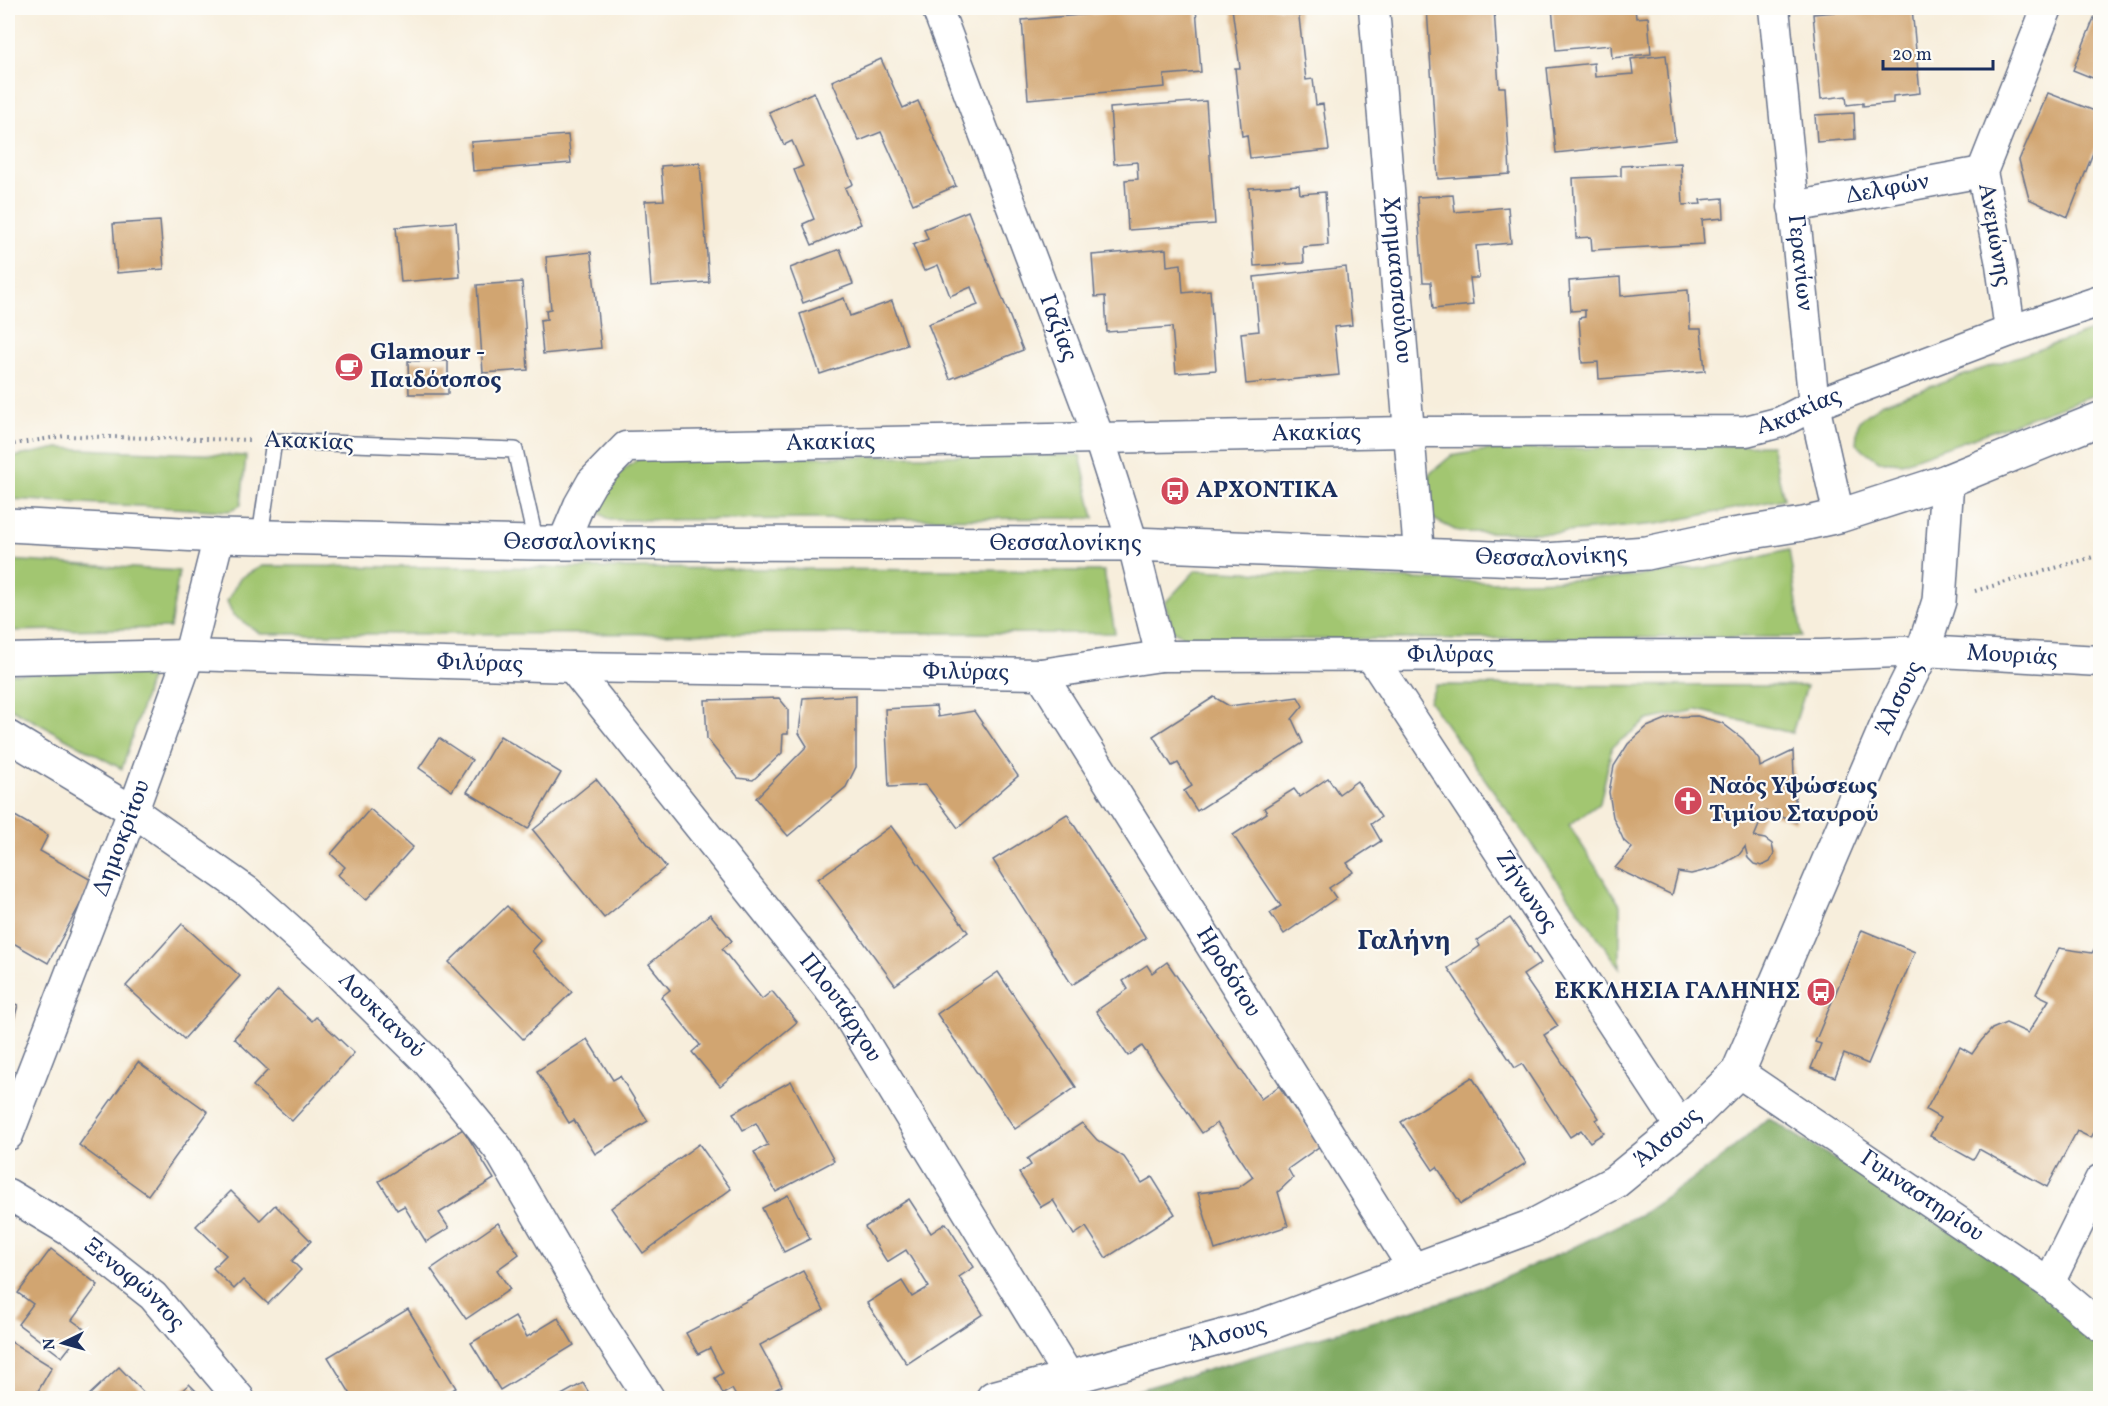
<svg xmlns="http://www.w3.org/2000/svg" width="2108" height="1406" font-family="Vollkorn,serif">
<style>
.green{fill:#a2c671;stroke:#5e7a68;stroke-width:1.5}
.forest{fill:#81ab63;stroke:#4e6d60;stroke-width:1.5}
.building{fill:#d1a571}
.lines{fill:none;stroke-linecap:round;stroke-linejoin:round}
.lane-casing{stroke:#68728a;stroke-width:18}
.street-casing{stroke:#68728a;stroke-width:33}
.secondary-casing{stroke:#68728a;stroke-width:36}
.path{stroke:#68728a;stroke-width:4;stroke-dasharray:1.5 4.5;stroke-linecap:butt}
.lane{stroke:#fff;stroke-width:15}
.street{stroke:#fff;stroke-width:30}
.secondary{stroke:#fff;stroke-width:33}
.labels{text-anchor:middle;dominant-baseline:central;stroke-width:4.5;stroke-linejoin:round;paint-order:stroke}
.street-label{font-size:24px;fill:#1b2f5e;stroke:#fdfcf7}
.poi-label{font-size:24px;font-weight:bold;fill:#1b2f5e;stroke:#fdfcf7;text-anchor:start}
.quarter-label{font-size:27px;font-weight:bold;fill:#1b2f5e;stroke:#fdfcf7}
</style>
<rect width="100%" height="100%" fill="#fdfcf7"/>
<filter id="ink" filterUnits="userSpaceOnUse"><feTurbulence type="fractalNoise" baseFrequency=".0167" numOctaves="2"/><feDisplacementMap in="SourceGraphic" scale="12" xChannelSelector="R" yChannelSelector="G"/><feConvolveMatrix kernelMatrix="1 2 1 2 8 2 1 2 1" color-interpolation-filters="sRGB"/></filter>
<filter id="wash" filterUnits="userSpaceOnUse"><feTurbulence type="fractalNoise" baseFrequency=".008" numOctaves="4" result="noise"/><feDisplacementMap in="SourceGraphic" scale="24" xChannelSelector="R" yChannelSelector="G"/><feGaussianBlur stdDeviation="1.35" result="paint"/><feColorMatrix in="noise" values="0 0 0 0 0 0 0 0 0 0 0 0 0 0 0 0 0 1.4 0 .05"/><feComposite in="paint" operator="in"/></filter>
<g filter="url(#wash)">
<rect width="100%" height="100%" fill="#f7eedc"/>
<!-- green -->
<g class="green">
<polygon points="2100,328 2100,393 1902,463 1879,461 1856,444 1858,422 1881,404"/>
<polygon points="1771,445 1784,499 1657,524 1556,533 1459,532 1425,515 1428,475 1451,456 1486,450"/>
<polygon points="58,448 246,456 241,505 229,511 8,499 8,458"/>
<path d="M1080,455L1094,518L610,520L598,512C596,486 621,473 639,458Z"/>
<polygon points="1789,550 1802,637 1191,640 1173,631 1165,603 1196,570 1486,582 1609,579 1727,565"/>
<polygon points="8,560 179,571 170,628 8,631"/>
<polygon points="262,566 1104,571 1115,633 261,634 233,615 227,601 240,578"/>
<polygon points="153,671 122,769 8,707 8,674"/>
<polygon points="1436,685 1807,686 1792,733 1697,710 1648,720 1612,747 1600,803 1569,825 1620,905 1620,968 1429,701"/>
</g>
<!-- forest -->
<polygon class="forest" points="1768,1118 2100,1323 2100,1398 1111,1398 1462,1296 1566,1251 1645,1212 1717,1162"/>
<g id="blocks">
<!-- building -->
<g class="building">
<polygon points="1149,8 1196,8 1201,72 1164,75 1165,87 1028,99 1022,20 1149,9"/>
<polygon points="1232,8 1298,8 1306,80 1313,79 1316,105 1323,104 1329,150 1250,158 1247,135 1242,136 1235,68 1240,68"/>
<polygon points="1427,8 1494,8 1499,87 1505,87 1510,174 1438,179"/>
<polygon points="1552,8 1635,8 1636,18 1648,17 1651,54 1612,58 1611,45 1556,50"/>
<polygon points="1855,8 1912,8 1920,93 1893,96 1893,103 1863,106 1863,103 1847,105 1846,96 1821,99 1813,14 1856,10"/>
<polygon points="2098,8 2100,8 2100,81 2073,70"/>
<polygon points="1666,55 1675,140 1556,153 1547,68 1594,63 1595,77 1633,74 1631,59"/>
<polygon points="881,59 903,108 918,101 956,186 913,204 881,132 859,141 832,81"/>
<polygon points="814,92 853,184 845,188 861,224 812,245 803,224 814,219 794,170 803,166 792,141 784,145 769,112"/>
<polygon points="2048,93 2100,113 2100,135 2068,217 2029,199 2019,160"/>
<polygon points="1206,101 1215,224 1128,230 1125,180 1138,179 1137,162 1114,164 1110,108"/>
<polygon points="1854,113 1855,139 1817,142 1815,115"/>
<polygon points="568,135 571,163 473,171 471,142"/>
<polygon points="700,163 709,282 651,286 645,201 664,200 661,166"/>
<polygon points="1681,163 1683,205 1701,204 1700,200 1723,198 1724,218 1702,220 1704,244 1592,250 1591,237 1576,238 1573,178 1621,176 1621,166"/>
<polygon points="1299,185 1300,194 1325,192 1328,245 1303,247 1304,263 1254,266 1249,188"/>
<polygon points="1453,195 1455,212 1508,207 1511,243 1476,246 1479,278 1470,278 1473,305 1433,309 1431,282 1423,282 1417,197"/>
<polygon points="968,211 1023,350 950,379 928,324 978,305 971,287 950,296 938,265 924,271 913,245 928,239 924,229"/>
<polygon points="160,221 164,269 117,273 113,224"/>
<polygon points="456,222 460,277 401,282 396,227"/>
<polygon points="840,249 853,284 803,303 790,268"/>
<polygon points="1166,249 1167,266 1181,264 1183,293 1210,290 1216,370 1176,373 1172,327 1107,332 1105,296 1095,297 1092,255"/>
<polygon points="591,252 601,348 543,354 540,320 547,319 546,310 551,309 546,257"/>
<polygon points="1346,267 1352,325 1334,327 1339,375 1246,384 1241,333 1259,331 1254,277"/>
<polygon points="1620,277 1621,296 1688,290 1690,329 1701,329 1705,371 1599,379 1598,362 1582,363 1579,318 1585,317 1585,310 1571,311 1569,281"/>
<polygon points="522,282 528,370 483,373 477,285"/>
<polygon points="844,298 850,316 892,301 907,345 820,374 800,314"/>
<polygon points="408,361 448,361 448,394 409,394"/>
<polygon points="856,695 856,767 846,787 788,836 756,798 807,746 799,733 803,698"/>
<polygon points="1214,697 1229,706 1298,697 1303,706 1292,719 1303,743 1197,811 1184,791 1192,786 1178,763 1172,766 1153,736"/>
<polygon points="779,698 788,709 788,734 783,734 782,753 753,780 738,778 707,739 705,700"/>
<polygon points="936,706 938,717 974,711 1018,776 958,828 926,785 889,787 885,709"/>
<polygon points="1697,716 1722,723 1743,739 1759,760 1760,767 1793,751 1796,822 1765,811 1754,837 1765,839 1772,844 1774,854 1770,862 1762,866 1754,864 1748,858 1745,847 1739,855 1716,868 1691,874 1678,872 1672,895 1615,868 1632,848 1624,841 1613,817 1609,792 1614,766 1628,744 1647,727 1671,717"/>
<polygon points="500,736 561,773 528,829 467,792"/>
<polygon points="439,738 472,760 452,791 419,768"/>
<polygon points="1328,778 1339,794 1357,781 1381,817 1371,824 1381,841 1347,863 1353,872 1329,888 1336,898 1284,934 1270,913 1281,906 1233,835 1267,813 1264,808 1294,789 1300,797"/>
<polygon points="596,779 666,867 604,918 533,830"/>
<polygon points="370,809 413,847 366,900 338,875 345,867 331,854"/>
<polygon points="8,812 48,835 40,851 93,881 48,963 8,940"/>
<polygon points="1067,814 1146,938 1072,985 993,860"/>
<polygon points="891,826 968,932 895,985 818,879"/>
<polygon points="507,906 541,941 532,951 572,992 523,1039 449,962"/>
<polygon points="710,914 732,941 722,949 762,999 772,991 797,1022 720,1086 692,1052 700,1045 661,997 670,990 649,964"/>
<polygon points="1510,918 1541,963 1523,975 1558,1026 1544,1035 1599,1118 1596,1120 1604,1133 1590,1142 1581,1130 1570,1137 1522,1064 1515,1068 1448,968 1480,946 1477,940"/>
<polygon points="182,924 240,976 184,1039 126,986"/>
<polygon points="1862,930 1915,952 1868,1064 1844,1054 1835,1077 1811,1068 1821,1044 1815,1042"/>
<polygon points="2100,938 2100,1121 2091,1138 2077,1131 2047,1187 1979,1149 1973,1160 1930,1136 1940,1118 1926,1110 1960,1047 1972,1054 1981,1041 1992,1029 2006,1023 2028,1033 2049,1000 2036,994 2059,948 2092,953"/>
<polygon points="1167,962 1261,1099 1279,1086 1320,1146 1288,1169 1293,1178 1278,1192 1288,1226 1215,1250 1198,1193 1238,1188 1253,1177 1217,1123 1202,1133 1142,1046 1128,1056 1096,1011 1128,989 1123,981 1147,965 1152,973"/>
<polygon points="998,972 1076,1087 1015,1129 937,1014"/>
<polygon points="278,990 312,1021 316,1017 354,1053 292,1121 253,1086 268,1070 234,1038"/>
<polygon points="8,1002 18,1005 8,1041"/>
<polygon points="587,1039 613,1080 620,1076 648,1121 595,1154 574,1120 569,1123 537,1071"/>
<polygon points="138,1062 208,1112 148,1195 79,1145"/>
<polygon points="1472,1077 1526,1163 1461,1204 1437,1167 1433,1170 1401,1122"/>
<polygon points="791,1081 834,1161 776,1192 754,1152 768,1145 756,1123 743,1130 733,1113"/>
<polygon points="1082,1123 1097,1140 1124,1157 1142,1183 1152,1177 1175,1214 1106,1258 1086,1227 1074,1235 1053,1200 1041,1207 1019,1173 1031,1165 1027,1159"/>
<polygon points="463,1129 494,1179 439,1213 449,1228 426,1242 404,1206 397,1210 379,1181"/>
<polygon points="699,1144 731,1189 643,1253 611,1208"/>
<polygon points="231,1191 260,1220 275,1205 311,1241 292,1261 301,1270 268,1304 243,1280 234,1289 213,1268 226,1255 196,1226"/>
<polygon points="788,1195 810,1239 784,1252 762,1208"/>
<polygon points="909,1199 931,1233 946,1223 974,1267 959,1277 983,1314 907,1364 867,1303 902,1281 912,1297 929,1287 906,1250 887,1262 865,1227"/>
<polygon points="498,1223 519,1254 497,1270 510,1289 466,1319 431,1269"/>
<polygon points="51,1249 98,1285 72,1320 84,1329 62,1357 18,1324 33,1304 18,1293"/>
<polygon points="803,1271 824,1310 760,1345 782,1386 759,1398 737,1398 732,1389 723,1394 715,1378 723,1373 710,1348 698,1354 686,1333"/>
<polygon points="408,1309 456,1388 438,1398 353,1398 328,1357"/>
<polygon points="515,1317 527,1337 558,1318 574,1345 500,1390 471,1343"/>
<polygon points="8,1340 52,1367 34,1398 8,1398"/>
<polygon points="119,1367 149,1398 86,1398"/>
<polygon points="583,1383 592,1398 556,1398"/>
<polygon points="189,1384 203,1398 174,1398"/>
</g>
</g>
</g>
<g filter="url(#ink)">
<use href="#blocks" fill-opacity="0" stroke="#68728a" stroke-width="1.5"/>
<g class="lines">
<!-- lane casing -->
<g class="lane-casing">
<polyline id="lane" points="260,536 274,441 515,450 536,543"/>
</g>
<!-- street casing -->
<g class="street-casing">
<g id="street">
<path id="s1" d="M937,8L1099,438L1133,544L1161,656"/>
<path id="s2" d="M1374,8L1419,553"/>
<path id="s3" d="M1774,8L1814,405L1839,516"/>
<path id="s4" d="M1793,207L1982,172"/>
<polyline points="2010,331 2001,264 1982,172 2047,8"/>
<path id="s5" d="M563,543L579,505L592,482L626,447L1408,432L1746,431L1781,422L1814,405L2010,331L2100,301"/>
<path id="s6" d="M1371,656L1681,1128"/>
<path id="s7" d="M8,659L189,655L572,667L1041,674L1161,656L1821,655L1923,651L2100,661"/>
<path id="s8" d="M572,667L841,1004L1069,1377"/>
<path id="s9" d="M1041,674L1415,1271"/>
<path id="s10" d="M8,736L133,811L248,892L336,971L426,1060L498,1148L597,1318L649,1398"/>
<path id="s11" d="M1738,1072L2049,1283L2100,1326"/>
<path id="s12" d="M8,1135L133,811L189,655L219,536"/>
<path id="s13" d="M8,1194L73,1233L153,1296L239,1398"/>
<polyline points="2049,1283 2100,1180"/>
</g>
</g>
<!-- secondary casing -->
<g class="secondary-casing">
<g id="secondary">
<path id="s14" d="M8,525L219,536L536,543L1133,544L1545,560L1647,553L1726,536L1803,524L1839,516L1947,481L2100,419"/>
<path id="s15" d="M993,1398L1262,1326L1533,1226L1615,1182L1681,1128L1738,1072L1892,713L1923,651L1939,601L1947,481"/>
</g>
</g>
<!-- path -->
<g class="path">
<polyline points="8,445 64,436 249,440"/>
<polyline points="1975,591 2100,555"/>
</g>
<!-- lane -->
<use href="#lane" class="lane"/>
<!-- street -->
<use href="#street" class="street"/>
<!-- secondary -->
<use href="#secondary" class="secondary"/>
</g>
</g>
<!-- icons -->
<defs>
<g id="cafe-disc" transform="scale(1.5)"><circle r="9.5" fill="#d1495b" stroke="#fdfcf7"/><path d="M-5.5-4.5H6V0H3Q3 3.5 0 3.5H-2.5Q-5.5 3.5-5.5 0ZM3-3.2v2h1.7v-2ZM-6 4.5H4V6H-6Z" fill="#fff"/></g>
<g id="bus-disc" transform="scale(1.5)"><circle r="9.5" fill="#d1495b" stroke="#fdfcf7"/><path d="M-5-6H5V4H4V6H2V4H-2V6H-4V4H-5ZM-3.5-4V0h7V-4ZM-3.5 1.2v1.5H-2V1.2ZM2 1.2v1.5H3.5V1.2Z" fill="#fff"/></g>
<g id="church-disc" transform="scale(1.5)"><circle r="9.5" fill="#d1495b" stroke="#fdfcf7"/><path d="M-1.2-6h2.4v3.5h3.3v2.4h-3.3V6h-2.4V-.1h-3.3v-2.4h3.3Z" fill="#fff"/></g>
</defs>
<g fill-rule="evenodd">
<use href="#cafe-disc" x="349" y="367"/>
<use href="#bus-disc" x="1175" y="491"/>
<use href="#church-disc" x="1688" y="801"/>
<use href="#bus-disc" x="1821" y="992"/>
</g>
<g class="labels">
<!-- street labels -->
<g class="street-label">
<text stroke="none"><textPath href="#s4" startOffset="96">Δελφών</textPath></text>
<text transform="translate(1994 235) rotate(80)">Ανεμώνης</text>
<text stroke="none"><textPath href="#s3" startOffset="256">Γερανίων</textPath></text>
<text stroke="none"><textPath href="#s2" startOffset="273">Χρηματοπούλου</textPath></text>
<text stroke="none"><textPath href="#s1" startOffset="342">Γαζίας</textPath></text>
<text stroke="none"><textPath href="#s5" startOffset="1293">Ακακίας</textPath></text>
<text stroke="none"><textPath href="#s5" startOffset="807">Ακακίας</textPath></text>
<text transform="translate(309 442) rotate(2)">Ακακίας</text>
<text stroke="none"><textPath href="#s5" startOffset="321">Ακακίας</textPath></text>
<text stroke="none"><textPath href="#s14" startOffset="572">Θεσσαλονίκης</textPath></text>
<text stroke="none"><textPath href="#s14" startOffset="1058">Θεσσαλονίκης</textPath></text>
<text stroke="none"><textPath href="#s14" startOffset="1544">Θεσσαλονίκης</textPath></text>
<text stroke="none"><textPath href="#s7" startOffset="1444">Φιλύρας</textPath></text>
<text stroke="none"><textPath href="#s7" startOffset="2006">Μουριάς</textPath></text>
<text stroke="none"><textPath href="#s7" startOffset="472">Φιλύρας</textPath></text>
<text stroke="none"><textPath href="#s7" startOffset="958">Φιλύρας</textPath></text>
<text stroke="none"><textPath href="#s15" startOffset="1233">Άλσους</textPath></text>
<text stroke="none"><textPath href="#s12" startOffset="318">Δημοκρίτου</textPath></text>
<text stroke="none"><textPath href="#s6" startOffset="282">Ζήνωνος</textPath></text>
<text stroke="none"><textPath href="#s9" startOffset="352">Ηροδότου</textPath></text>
<text stroke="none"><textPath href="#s8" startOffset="434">Πλουτάρχου</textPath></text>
<text stroke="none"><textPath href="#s10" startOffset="468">Λουκιανού</textPath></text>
<text stroke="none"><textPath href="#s15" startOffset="729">Άλσους</textPath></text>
<text stroke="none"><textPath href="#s11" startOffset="222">Γυμναστηρίου</textPath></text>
<text stroke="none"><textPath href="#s13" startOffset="156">Ξενοφώντος</textPath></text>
<text stroke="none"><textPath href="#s15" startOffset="243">Άλσους</textPath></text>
</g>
<!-- poi labels -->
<g class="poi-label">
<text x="370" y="353">Glamour -<tspan x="370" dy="28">Παιδότοπος</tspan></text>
<text x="1196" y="491">ΑΡΧΟΝΤΙΚΑ</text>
<text x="1709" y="787">Ναός Υψώσεως<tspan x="1709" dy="28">Τιμίου Σταυρού</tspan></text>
<text x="1800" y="992" text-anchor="end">ΕΚΚΛΗΣΙΑ ΓΑΛΗΝΗΣ</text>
</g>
<!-- quarter labels -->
<g class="quarter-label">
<text x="1404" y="942">Γαλήνη</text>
</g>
</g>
<!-- margin -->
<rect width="2108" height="1406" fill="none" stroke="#fdfcf7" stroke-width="30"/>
<!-- north arrow -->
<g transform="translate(63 1343) rotate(265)" stroke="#fdfcf7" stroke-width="4.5" paint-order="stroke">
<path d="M0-4.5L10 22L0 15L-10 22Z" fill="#1b2f5e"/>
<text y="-9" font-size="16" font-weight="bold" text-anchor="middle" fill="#1b2f5e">N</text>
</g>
<!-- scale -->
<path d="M1883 60v9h110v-9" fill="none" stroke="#1b2f5e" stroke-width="3"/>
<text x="1892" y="60" font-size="18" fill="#1b2f5e" stroke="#fdfcf7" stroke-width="4.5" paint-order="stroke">20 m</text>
</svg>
